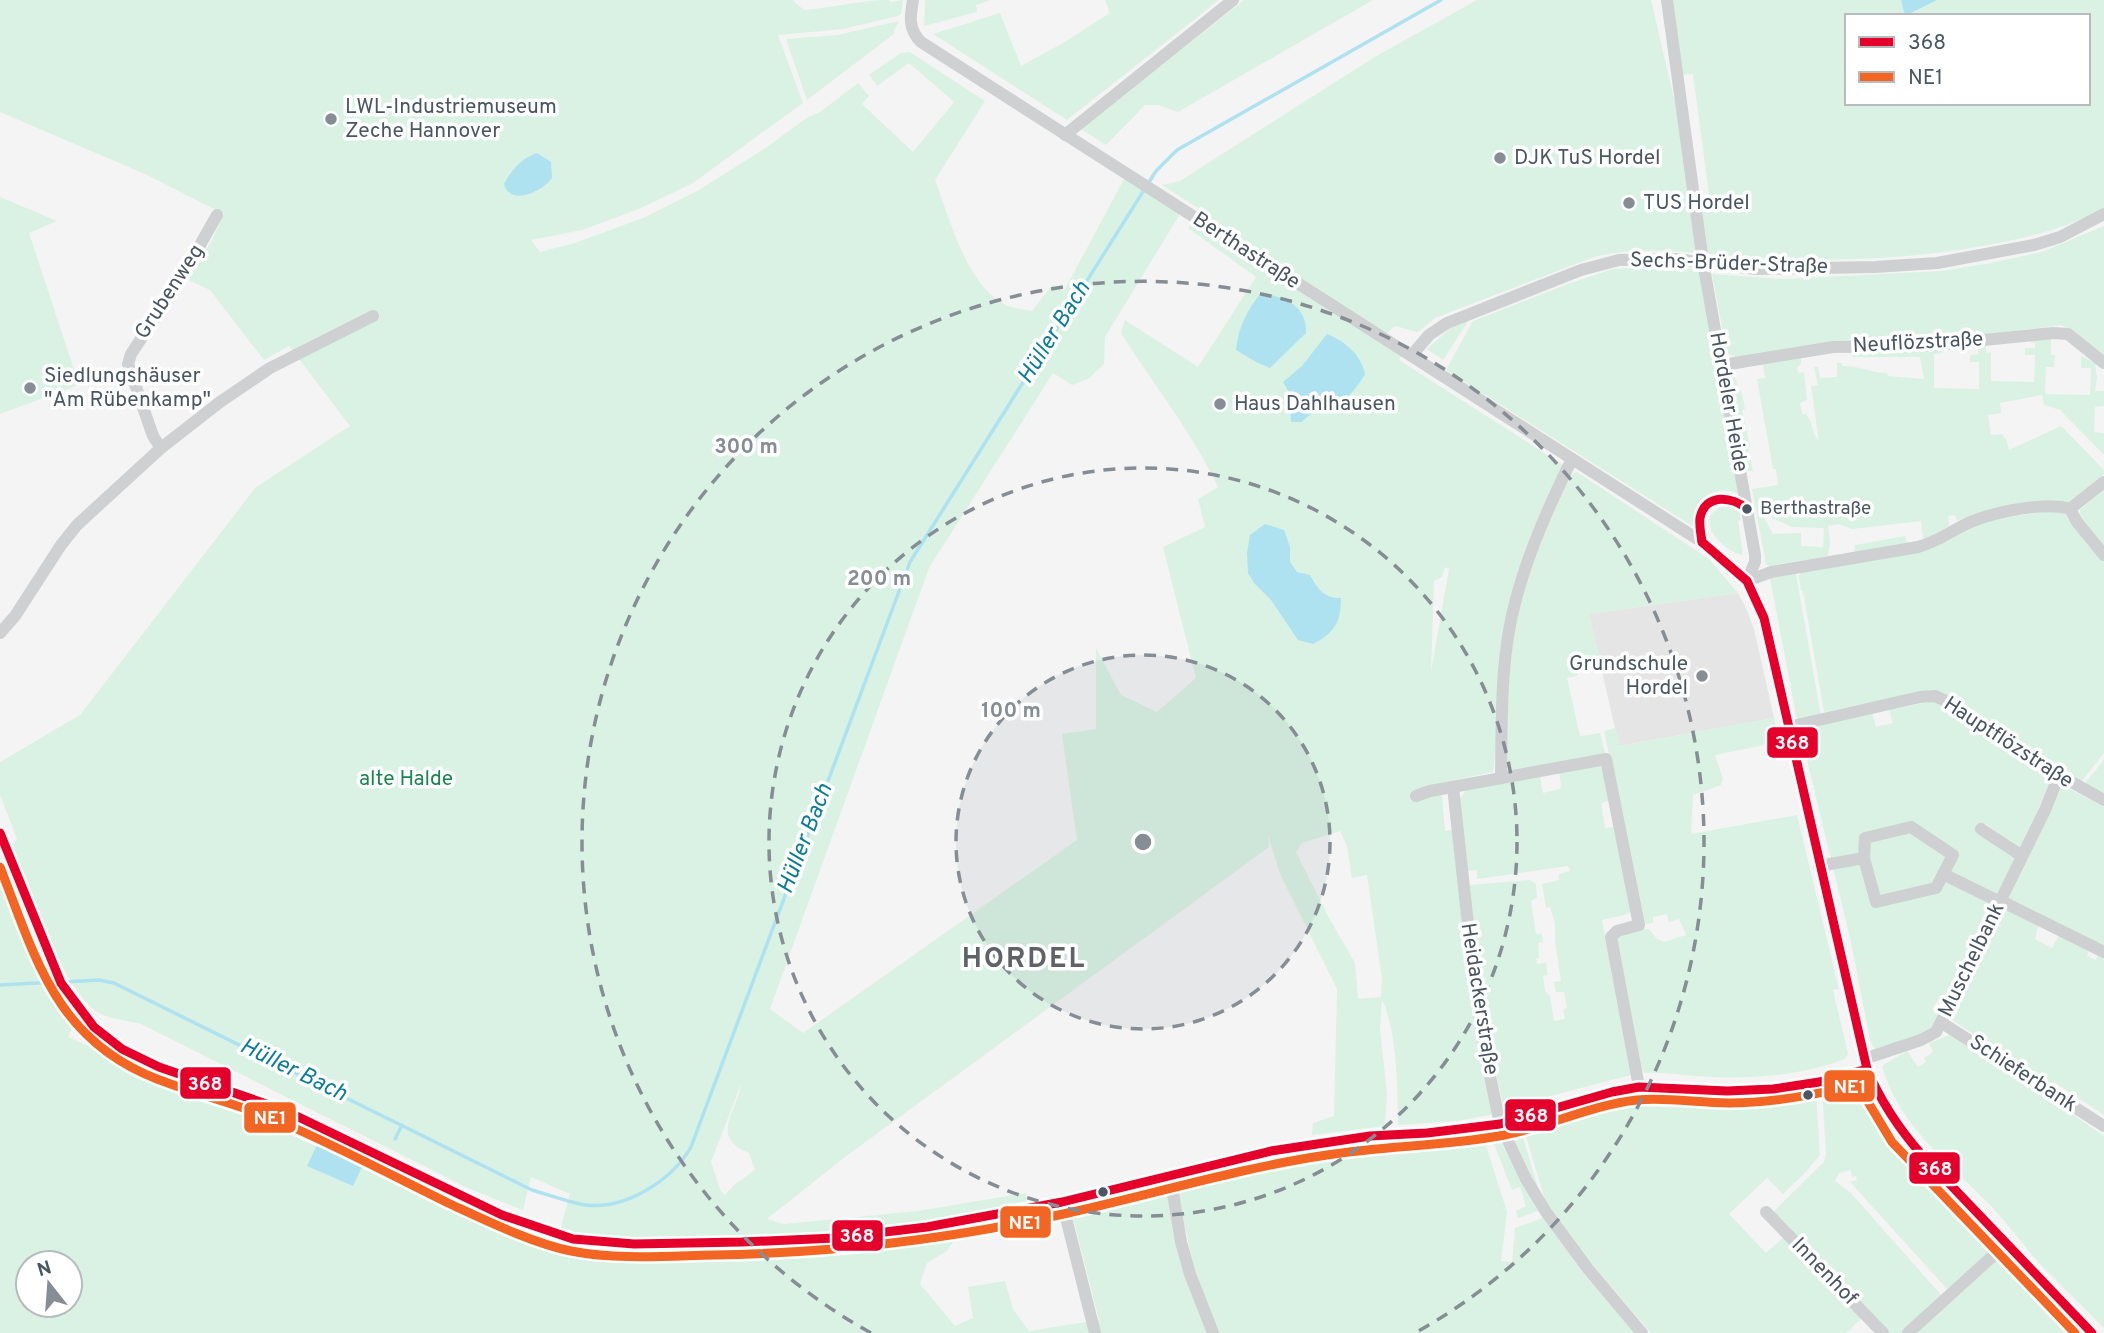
<svg xmlns="http://www.w3.org/2000/svg" width="2104" height="1333" font-family="Overpass,sans-serif">
<style>
.education{fill:#e6e5e6}
.green{fill:#d9f2e3;fill-rule:evenodd}
.water{fill:#aee2f0}
.lines{fill:none;stroke-linecap:round;stroke-linejoin:round}
.stream{stroke:#aee2f0;stroke-width:3.5}
.minor{stroke:#ced0d2;stroke-width:12}
.bus-1-casing{stroke:#fff;stroke-width:14}
.bus-2-casing{stroke:#fff;stroke-width:14}
.bus-1{stroke:#e4002b;stroke-width:9}
.bus-2{stroke:#f26522;stroke-width:9}
.ring{fill:none;stroke:#868d94;stroke-width:3.5;stroke-dasharray:12 9}
.poi-dot{fill:#868d94;stroke:#fff;stroke-width:2.5}
.bus-dot{fill:#4a5661;stroke:#fff;stroke-width:2.5}
.labels{text-anchor:middle;dominant-baseline:central;stroke-width:7;stroke-linejoin:round;paint-order:stroke}
.bus-label{font-size:19px;fill:#4a5661;stroke:#fff;text-anchor:start}
.poi-label{font-size:21px;fill:#4a5661;stroke:#fff;text-anchor:start}
.street-label{font-size:21px;fill:#4a5661;stroke:#fff}
.park-label{font-size:21px;fill:#17864f;stroke:#fff}
.water-label{font-size:23px;font-style:italic;fill:#0c7c9b;stroke:#fff}
.district-label{font-size:28px;font-weight:bold;letter-spacing:2px;fill:#5f6368;stroke:#fff}
.centre{fill:#868d94;stroke:#fff;stroke-width:3.5}
.ring-label{font-size:21px;text-anchor:middle;font-weight:bold;fill:#868d94;stroke:#fff;stroke-width:7;stroke-linejoin:round;paint-order:stroke}
.line-badge{stroke:#fff;stroke-width:2.5}
.badge-label{font-size:19px;text-anchor:middle;font-weight:bold;fill:#fff}
</style>
<rect width="100%" height="100%" fill="#f4f4f4"/>
<!-- education -->
<polygon class="education" points="1738,593 1746,608 1754,629 1774,718 1619,746 1589,614"/>
<!-- green -->
<g class="green">
<path d="M0,0H792L804,10C832,8 860,0 889,0L890,2L903,0L901,14L898,16L843,29L778,35L803,103L693,183L639,209L582,230L531,240L540,252L575,243L643,218L699,190L764,149L808,117L820,112L858,83L869,96L862,104L913,152L954,102L909,63L877,86L869,75L901,53L910,52L985,101L935,180C950,219 966,285 1006,305C1013,309 1024,309 1032,311L1052,285L1064,291L1124,179L1180,214L1105,337L1104,364L1088,379L1072,385L1053,373L929,568L770,1009L803,1033L1077,840L1062,734L1096,729V648L1121,695L1157,712L1196,678L1163,547L1205,527L1198,499L1218,487C1192,432 1153,384 1121,333L1125,320L1198,367L1256,277L1188,228L1198,208L1162,185L1180,181L1373,58L1477,0H1651L1684,141L1694,197L1709,194L1693,74L1678,75L1667,0H1901L1905,16H1847V103H2088V16H1906L1937,0H2104V208C2077,224 2044,233 2013,240C1927,259 1836,263 1748,257C1696,254 1645,244 1594,257L1435,318L1418,332L1395,326L1385,335L1404,351L1399,360L1563,465L1530,537L1519,569L1493,772L1441,783L1445,831L1453,830L1475,1027L1494,1114L1457,1121L1398,1125C1398,1089 1397,1032 1382,999L1380,1029L1387,1094L1385,1126L1312,1135L1313,1123L1334,1116L1337,989L1280,874L1268,835L1269,847L845,1157L767,1219L784,1224L918,1211L1026,1193L1029,1219L955,1239L947,1251L927,1263L920,1284L955,1326L973,1318L968,1287L1005,1281L1013,1309L1029,1331L1099,1320L1072,1214L1166,1190L1177,1242L1208,1333H0V866L49,991L75,1022L68,1037L520,1236L556,1245L570,1194L531,1177L523,1210L470,1189L141,1024C129,1021 110,1019 99,1013C64,992 24,885 12,845L17,839L0,795V762L80,715L256,487L350,426L289,346L264,360L210,290L188,280L212,240L224,214L145,174L0,112ZM1445,567L1449,569L1431,672L1434,581L1442,577ZM1340,831L1347,846L1352,878L1367,875L1382,979L1381,997L1358,999L1355,963L1328,916L1296,852L1302,843ZM741,1084C738,1110 708,1137 749,1153L755,1170L735,1184L725,1195L721,1192L711,1162ZM28,1263H70V1305H28Z"/>
<polygon points="925,0 991,0 976,5 977,12 924,26"/>
<polygon points="1105,0 1219,0 1067,120 933,34 1000,13 1021,66 1063,43 1110,13"/>
<polygon points="1244,0 1373,0 1178,112 1159,105 1145,105 1106,145 1081,129"/>
<polygon points="899,21 894,30 895,33 807,100 786,39 838,35"/>
<polygon points="0,197 57,221 29,233 79,385 0,414"/>
<polygon points="2104,226 2104,357 2074,331 2061,325 1982,335 1735,357 1727,353 1712,274 1784,279 1941,271 1986,264 2042,252"/>
<path d="M1679,266L1700,271L1739,494C1717,482 1688,501 1694,527L1446,370L1473,321L1568,284L1613,269Z"/>
<polygon points="1469,320 1443,360 1427,349 1453,326"/>
<path d="M2031,339H2051V355H2055L2054,367H2046L2045,394L2090,395L2091,368H2081V356L2095,363L2097,378L2095,391H2104V406L2095,407L2094,432L2104,433V455L2060,410L2044,405L2042,395L2000,403L2001,413L1988,415L1991,435L2002,434L2007,441L2009,450L2061,426L2104,470V474L2070,503C2037,494 1988,510 1957,521L1955,515L1948,516L1949,526L1923,540L1921,521L1852,529L1839,524L1828,526L1830,542L1828,556L1768,566L1766,564L1752,489L1778,485L1776,469H1773L1757,379L1765,378L1763,365L1801,357V364L1797,368L1798,373L1804,372L1807,400L1800,403L1802,414H1806C1813,423 1812,433 1819,442L1811,386L1818,385L1814,367H1818L1820,378L1837,377V363H1842V366C1858,365 1871,373 1887,373L1888,376L1924,379L1920,357H1853L1854,351L1943,350V353L1934,354V388L1979,389V362H1970V355L1979,354L1975,345L1986,344V353L1991,352V381L2034,382L2035,355H2025V348H2035V343H2031ZM1761,513L1792,527L1824,528L1823,547L1801,546V533L1773,534Z"/>
<polygon points="1754,365 1734,370 1738,390 1741,390 1745,409 1742,410 1750,447 1748,448 1753,471 1746,471 1730,376 1735,368"/>
<path d="M1577,472L1709,559L1738,593L1589,614L1600,658L1575,664L1578,675L1567,678L1580,736L1600,733L1605,753L1506,772C1508,734 1507,695 1511,658C1518,588 1541,535 1572,474Z"/>
<polygon points="2104,490 2104,548 2081,520 2080,510"/>
<path d="M1721,507H1732L1740,513L1741,520L1738,521L1743,555C1728,554 1690,521 1721,507Z"/>
<polygon points="2051,511 2065,514 2104,559 2104,753 2082,781 2072,778 1941,692 1931,690 1824,712 1803,591 1801,591 1799,576 1801,572 1925,551 1984,521"/>
<polygon points="1905,536 1907,543 1854,553 1855,545"/>
<polygon points="1796,574 1821,716 1797,720 1770,578"/>
<polygon points="1933,701 1940,703 1960,716 2048,776 2050,782 2021,849 1986,824 1981,829 2016,858 1945,1004 1938,1000 1932,1009 1941,1015 1932,1030 1876,1052 1870,1040 1851,942 1799,727 1872,713 1876,727 1893,723 1889,710"/>
<path d="M1774,718L1779,742L1715,755L1723,779L1721,785L1693,795L1691,834L1797,815L1839,989L1833,990L1848,1054L1845,1059C1803,1075 1754,1079 1710,1077C1688,1076 1666,1072 1644,1073L1640,1065L1616,942L1620,934L1645,929H1649L1657,939L1664,942L1686,935L1679,919L1669,922L1667,914L1653,917V923L1643,924L1629,846L1604,731L1616,728L1620,746Z"/>
<polygon points="2104,760 2104,794 2084,784"/>
<polygon points="1601,766 1604,769 1611,800 1601,803 1605,828 1615,827 1631,910 1628,914 1602,920 1631,1075 1504,1108 1493,1060 1484,1008 1469,885 1530,880 1536,884 1537,898 1531,901 1536,934 1542,934 1543,942 1538,943 1539,958 1536,959 1537,964 1546,963 1548,975 1543,976 1545,991 1550,996 1554,1021 1565,1019 1563,1009 1567,1008 1564,992 1556,992 1554,982 1561,981 1555,941 1555,924 1550,907 1546,908 1542,884 1559,880 1559,874 1570,871 1568,866 1477,879 1477,870 1467,871 1460,799 1466,790 1540,776 1543,793 1560,789 1561,785 1559,772"/>
<polygon points="2062,786 2066,787 2104,807 2104,948 2007,899 2058,790"/>
<polygon points="2005,907 2038,926 2035,939 2052,948 2059,935 2089,950 2087,956 2096,960 2098,955 2104,958 2104,1115 2054,1082 2050,1086 1951,1019 1949,1017 2001,908"/>
<path d="M1952,1034L2014,1074L2104,1136V1328C2083,1306 2061,1286 2040,1264C2023,1245 2009,1225 1992,1207C1950,1164 1898,1125 1882,1066L1907,1051L1918,1067L1926,1062L1924,1058L1933,1052L1929,1043Z"/>
<path d="M1862,1086C1886,1145 1951,1201 1995,1247L1948,1290L1850,1182L1857,1180L1856,1176L1852,1177L1851,1170L1839,1173L1835,1181L1851,1193L1941,1295L1902,1333H1888L1776,1217L1774,1211L1824,1162L1826,1154L1822,1088Z"/>
<path d="M1816,1093L1820,1155L1805,1173L1783,1194L1767,1178L1729,1214L1766,1253L1784,1237L1862,1318L1846,1333H1651L1583,1254L1545,1200L1525,1133L1528,1129C1569,1116 1610,1099 1653,1097C1680,1095 1707,1101 1734,1102L1735,1108L1774,1103L1775,1098Z"/>
<polygon points="1483,1136 1507,1212 1501,1261 1512,1262 1515,1228 1543,1218 1583,1273 1635,1333 1217,1333 1192,1260 1177,1187 1269,1166 1375,1146"/>
<polygon points="1498,1137 1538,1211 1518,1218 1516,1211 1526,1206 1520,1187 1512,1190 1492,1139"/>
<polygon points="1523,1138 1540,1194 1515,1141"/>
<polygon points="2001,1254 2077,1333 1916,1333"/>
</g>
<!-- water -->
<g class="water">
<polygon points="1901,0 1937,0 1905,16"/>
<path d="M537,153L551,162L552,178C543,191 510,207 504,184C511,170 522,158 537,153Z"/>
<path d="M1261,293C1285,297 1307,306 1306,333L1270,368L1256,362L1236,350C1238,328 1247,310 1261,293Z"/>
<path d="M1327,334C1345,341 1361,355 1365,374C1358,386 1350,397 1338,403C1324,411 1313,409 1302,422H1291L1289,392L1283,382L1302,366Z"/>
<path d="M1265,524L1284,530L1290,547V562L1297,572L1310,575C1317,588 1324,599 1341,598C1341,623 1334,633 1313,644L1298,640L1271,600L1254,583L1248,573L1247,553L1250,535Z"/>
<polygon points="317,1145 363,1165 353,1186 307,1166"/>
</g>
<g class="lines">
<!-- stream -->
<g class="stream">
<path d="M63,982L99,980L114,983L532,1190C549,1195 568,1202 585,1205C626,1210 672,1180 691,1147L910,562L1156,171L1177,150L1441,0"/>
<polyline points="0,985 56,982"/>
<polyline points="395,1139 402,1125"/>
</g>
<!-- minor -->
<g class="minor">
<path d="M913,0C910,17 908,29 921,42L1702,542L1747,581L1764,618L1867,1069C1889,1128 1924,1157 1966,1201C2007,1245 2050,1289 2092,1333"/>
<polyline points="1667,0 1703,262 1755,555 1755,562 1747,581"/>
<polyline points="1065,135 1233,0"/>
<polyline points="1412,355 1429,335 1447,323 1581,270 1619,260 1675,259 1756,269 1875,267 1937,263 2034,245 2060,237 2104,214"/>
<polyline points="1723,365 1833,347 1924,346 2053,333 2068,334 2104,363"/>
<polyline points="161,448 153,436 128,364 131,354 182,277 217,215"/>
<polyline points="2070,509 2077,522 2104,555"/>
<path d="M1747,581L1771,572L1918,547C1940,541 1953,529 1973,521C1996,512 2047,501 2070,509L2104,482"/>
<polyline points="0,633 15,616 61,545 77,525 161,448 220,402 270,368 373,316"/>
<polyline points="1788,727 1920,697 1935,696 1948,702 2059,775 2104,800"/>
<path d="M1501,778C1502,720 1500,659 1515,603C1528,552 1549,506 1572,459"/>
<polyline points="1453,787 1475,988 1485,1052 1500,1124 1526,1179 1546,1212 1588,1269 1642,1333"/>
<polyline points="1416,796 1430,791 1606,759 1639,925 1617,931 1611,937 1639,1087"/>
<polygon points="1911,827 1953,855 1936,888 1876,902 1864,858 1865,838"/>
<polyline points="1981,829 2022,856"/>
<polyline points="0,833 47,953 61,983 94,1027 122,1049 159,1067 284,1110 502,1215 573,1239 634,1244 742,1242 835,1238 927,1227 1062,1202 1271,1151 1370,1136 1427,1133 1500,1124 1612,1092 1639,1087 1727,1091 1773,1089 1819,1082 1867,1069"/>
<polyline points="1819,866 1864,858"/>
<polyline points="1943,874 2000,902"/>
<polyline points="2001,901 2104,952"/>
<polyline points="1942,1023 2104,1126"/>
<polyline points="1864,1059 1921,1040 1936,1032 2045,810 2059,775"/>
<polyline points="1170,1175 1181,1242 1190,1274 1213,1333"/>
<polyline points="1062,1202 1095,1333"/>
<polyline points="1766,1212 1883,1333"/>
<polyline points="1908,1333 2006,1244"/>
</g>
<!-- bus-1 casing -->
<g class="bus-1-casing">
<g id="bus-1">
<path d="M1702,542L1747,581L1764,618L1867,1069C1881,1102 1899,1129 1922,1155L2092,1333"/>
<path d="M1702,542C1701,534 1699,526 1700,518C1705,493 1732,496 1747,509"/>
<polyline points="0,833 61,983 94,1027 122,1049 159,1067 284,1110 502,1215 573,1239 634,1244 742,1242 835,1238 927,1227 1062,1202 1271,1151 1370,1136 1427,1133 1500,1124 1612,1092 1639,1087 1727,1091 1773,1089 1819,1082 1867,1069"/>
</g>
</g>
<!-- bus-2 casing -->
<g class="bus-2-casing">
<path id="bus-2" d="M0,867C36,959 56,1040 157,1079C198,1095 242,1105 283,1123C339,1147 393,1176 448,1203C485,1220 532,1243 571,1251C617,1260 667,1256 714,1255C833,1253 951,1239 1068,1213C1154,1194 1239,1168 1327,1155C1384,1146 1442,1146 1499,1136C1546,1128 1590,1105 1637,1100C1667,1097 1698,1103 1729,1103C1773,1103 1816,1095 1859,1084L1865,1097L1892,1142L2075,1333"/>
</g>
<!-- bus-1 -->
<use href="#bus-1" class="bus-1"/>
<!-- bus-2 -->
<use href="#bus-2" class="bus-2"/>
</g>
<!-- distance rings -->
<circle cx="1143" cy="842" r="187" fill="#868d94" fill-opacity=".12"/>
<g class="ring">
<circle cx="1143" cy="842" r="187"/>
<circle cx="1143" cy="842" r="374"/>
<path d="M871 1333A561 561 0 1 1 1415 1333"/>
</g>
<!-- markers -->
<g class="poi-dot">
<circle cx="331" cy="119" r="7"/>
<circle cx="1500" cy="158" r="7"/>
<circle cx="1629" cy="203" r="7"/>
<circle cx="30" cy="388" r="7"/>
<circle cx="1220" cy="404" r="7"/>
<circle cx="1702" cy="676" r="7"/>
</g>
<g class="bus-dot">
<circle cx="1747" cy="509" r="6"/>
<circle cx="1808" cy="1095" r="6"/>
<circle cx="1103" cy="1192" r="6"/>
</g>
<g class="labels">
<!-- bus labels -->
<g class="bus-label">
<text x="1760" y="509">Berthastraße</text>
</g>
<!-- poi labels -->
<g class="poi-label">
<text x="345" y="107">LWL-Industriemuseum<tspan x="345" dy="24">Zeche Hannover</tspan></text>
<text x="1514" y="158">DJK TuS Hordel</text>
<text x="1643" y="203">TUS Hordel</text>
<text x="44" y="376">Siedlungshäuser<tspan x="44" dy="24">"Am Rübenkamp"</tspan></text>
<text x="1234" y="404">Haus Dahlhausen</text>
<text x="1688" y="664" text-anchor="end">Grundschule<tspan x="1688" dy="24">Hordel</tspan></text>
</g>
<!-- street labels -->
<g class="street-label">
<text transform="translate(1246 251) rotate(33)">Berthastraße</text>
<text transform="translate(1729 264) rotate(2)">Sechs-Brüder-Straße</text>
<text transform="translate(170 292) rotate(-57)">Grubenweg</text>
<text transform="translate(1918 343) rotate(-3)">Neuflözstraße</text>
<text transform="translate(1728 402) rotate(80)">Hordeler Heide</text>
<text transform="translate(2008 743) rotate(33)">Hauptflözstraße</text>
<text transform="translate(1972 960) rotate(-64)">Muschelbank</text>
<text transform="translate(1479 999) rotate(81)">Heidackerstraße</text>
<text transform="translate(2023 1074) rotate(33)">Schieferbank</text>
<text transform="translate(1824 1272) rotate(46)">Innenhof</text>
</g>
<!-- park labels -->
<g class="park-label">
<text x="406" y="779">alte Halde</text>
</g>
<!-- water labels -->
<g class="water-label">
<text transform="translate(1055 333) rotate(-58)">Hüller Bach</text>
<text transform="translate(806 839) rotate(-69)">Hüller Bach</text>
<text transform="translate(293 1071) rotate(26)">Hüller Bach</text>
</g>
<!-- district labels -->
<g class="district-label">
<text x="1024" y="960">HORDEL</text>
</g>
</g>
<circle cx="1143" cy="842" r="10" class="centre"/>
<g class="ring-label">
<text x="746" y="453">300 m</text>
<text x="879" y="585">200 m</text>
<text x="1011" y="717">100 m</text>
</g>
<g class="line-badge">
<rect x="1766" y="726" width="53" height="33" rx="7" fill="#e4002b"/>
<rect x="179" y="1066" width="53" height="34" rx="7" fill="#e4002b"/>
<rect x="1823" y="1069" width="53" height="34" rx="7" fill="#f26522"/>
<rect x="1504" y="1098" width="53" height="34" rx="7" fill="#e4002b"/>
<rect x="243" y="1101" width="54" height="33" rx="7" fill="#f26522"/>
<rect x="1908" y="1151" width="53" height="34" rx="7" fill="#e4002b"/>
<rect x="999" y="1205" width="53" height="34" rx="7" fill="#f26522"/>
<rect x="831" y="1219" width="53" height="33" rx="7" fill="#e4002b"/>
</g>
<g class="badge-label">
<text x="1792" y="749">368</text>
<text x="205" y="1090">368</text>
<text x="1850" y="1093">NE1</text>
<text x="1531" y="1122">368</text>
<text x="270" y="1124">NE1</text>
<text x="1935" y="1175">368</text>
<text x="1025" y="1229">NE1</text>
<text x="857" y="1242">368</text>
</g>
<!-- legend -->
<rect x="1845" y="14" width="245" height="91" fill="#ffffff" stroke="#b7bbc0" stroke-width="2"/>
<rect x="1859" y="37" width="35" height="10" fill="#e4002b" stroke="#b7bbc0" stroke-width="2"/>
<text x="1908" y="49" font-size="21" fill="#4a5661">368</text>
<rect x="1859" y="72" width="35" height="10" fill="#f26522" stroke="#b7bbc0" stroke-width="2"/>
<text x="1908" y="84" font-size="21" fill="#4a5661">NE1</text>
<!-- north arrow -->
<g transform="translate(49 1284) rotate(343)"><circle r="33" fill="#ffffff" stroke="#b7bbc0" stroke-width="2"/>
<path d="M0-5L12 26L0 18L-12 26Z" fill="#868d94"/>
<text y="-10" font-size="19" font-weight="bold" text-anchor="middle" fill="#4a5661">N</text>
</g>
</svg>
